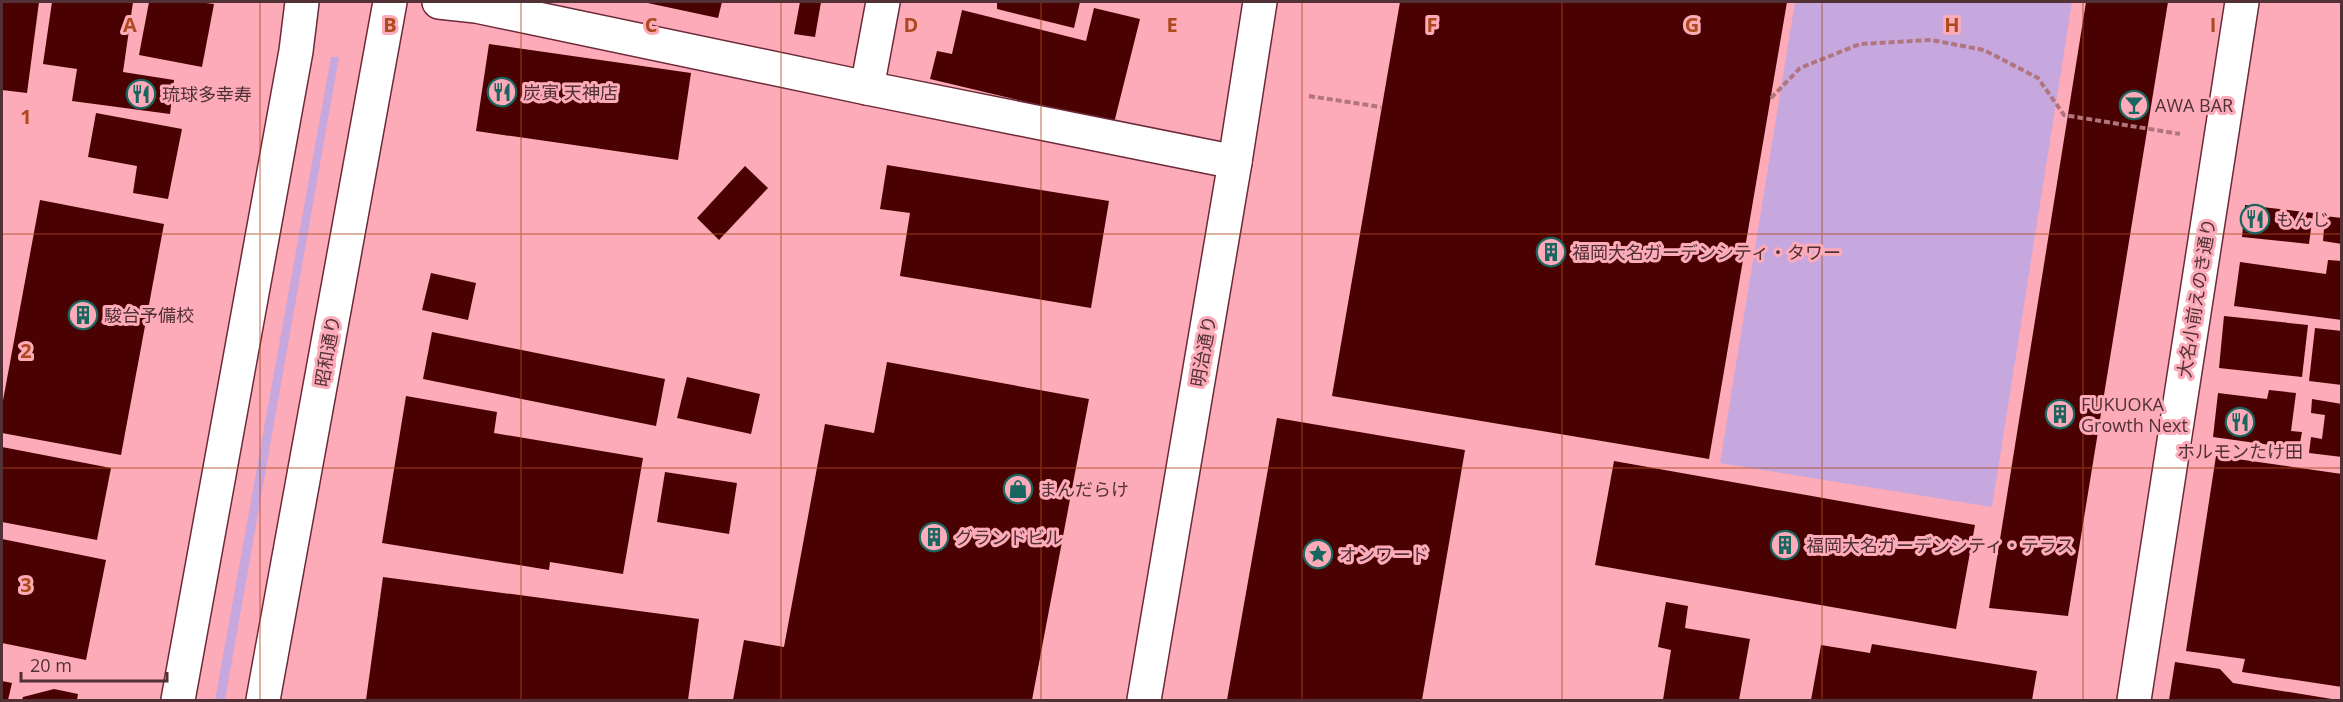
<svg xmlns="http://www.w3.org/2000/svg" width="2343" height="702" font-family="'Open Sans','Noto Sans JP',sans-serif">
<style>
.green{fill:#c6a8de}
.building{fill:#4a0101}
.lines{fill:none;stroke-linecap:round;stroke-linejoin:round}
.minor-casing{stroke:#6c2938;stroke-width:36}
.path{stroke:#b1757e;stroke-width:4;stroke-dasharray:6 3;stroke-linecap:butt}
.minor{stroke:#fff;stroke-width:33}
.grid{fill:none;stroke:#ac491d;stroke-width:1.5;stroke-opacity:0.55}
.labels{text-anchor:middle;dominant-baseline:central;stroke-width:6;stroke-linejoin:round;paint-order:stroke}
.poi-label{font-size:18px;fill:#513136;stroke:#fdabb8;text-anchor:start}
.street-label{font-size:18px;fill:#513136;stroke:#fdabb8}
.grid-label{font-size:20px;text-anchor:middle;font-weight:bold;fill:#ac491d;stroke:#fdabb8;stroke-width:6;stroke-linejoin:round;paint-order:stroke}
</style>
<rect width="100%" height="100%" fill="#fdabb8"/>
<!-- green -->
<g class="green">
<polygon points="1795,2 2072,2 1992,507 1720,463"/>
<polygon points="331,57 339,57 225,700 215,700"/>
</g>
<!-- building -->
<g class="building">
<polygon points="2,2 39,2 27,93 2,90"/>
<polygon points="52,2 133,2 123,72 174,80 170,114 72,101 77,69 43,64"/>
<polygon points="149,2 198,2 214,4 202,67 139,55"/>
<polygon points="643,2 722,2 718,18"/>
<polygon points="800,2 821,2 815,37 794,34"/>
<polygon points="997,2 1080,2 1074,28 997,9"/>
<polygon points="1400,2 1787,2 1709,459 1332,396"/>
<polygon points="2086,2 2168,2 2068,616 1989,608"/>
<polygon points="1094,8 1140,19 1114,123 930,79 937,51 952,54 962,10 1086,41"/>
<polygon points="489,44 691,73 678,160 476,131"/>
<polygon points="96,113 182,129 168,199 133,193 137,166 88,157"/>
<polygon points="887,165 1109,201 1091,308 900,276 910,213 880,209"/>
<polygon points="745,166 768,188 719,240 697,218"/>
<polygon points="40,200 164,224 121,455 2,433 2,406"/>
<polygon points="2245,205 2313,213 2309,244 2242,237"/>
<polygon points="2325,216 2342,218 2342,244 2323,241"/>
<polygon points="2328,260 2342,261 2342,320 2234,306 2240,262 2326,274"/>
<polygon points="431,273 476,283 468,320 422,310"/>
<polygon points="2224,316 2308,325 2302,377 2219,368"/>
<polygon points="2315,328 2342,331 2342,385 2309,381"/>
<polygon points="432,332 665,379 656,426 423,379"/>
<polygon points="887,362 1089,399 1032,700 733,700 744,640 784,647 825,424 874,433"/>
<polygon points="687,377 760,394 751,434 677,418"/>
<polygon points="2269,390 2296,393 2291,431 2302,432 2299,449 2213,437 2218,393 2267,399"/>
<polygon points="406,396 497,412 494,433 643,458 623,574 550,562 549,570 382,543"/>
<polygon points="2312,399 2342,404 2342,457 2309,453 2311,437 2322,439 2325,415 2311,413"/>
<polygon points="1277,418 1465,450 1422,700 1227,700"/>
<polygon points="2,447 111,468 97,540 2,522"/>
<polygon points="2216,456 2342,474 2342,687 2242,672 2245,659 2186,651"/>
<polygon points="1614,461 1975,525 1956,629 1595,565"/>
<polygon points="665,472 737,483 729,534 657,522"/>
<polygon points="2,539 106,560 86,660 2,643"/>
<polygon points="383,577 699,619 688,700 366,700"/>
<polygon points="1666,602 1688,606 1685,628 1750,639 1739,700 1663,700 1671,650 1658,647"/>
<polygon points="1872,644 2037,671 2032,700 1811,700 1821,645 1870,653"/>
<polygon points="2175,662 2220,669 2233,683 2338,700 2169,700"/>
<polygon points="2,681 12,683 8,700 2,700"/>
<polygon points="54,689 78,694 77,700 22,700 23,697"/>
</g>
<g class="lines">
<!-- minor casing -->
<g class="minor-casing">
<g id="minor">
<polyline points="439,2 476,6 867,88 1235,162"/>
<polyline points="867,88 883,2"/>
<polyline points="178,700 296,51 302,2"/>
<polyline points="263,700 390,2"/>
<polyline points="1144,700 1235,162 1260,2"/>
<polyline points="2134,700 2242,2"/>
</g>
</g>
<!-- path -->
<g class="path">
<polyline points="1309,96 1381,107"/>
<polyline points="1771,98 1800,68 1860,44 1931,40 1984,50 2038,78 2064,115 2180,134"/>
</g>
<!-- minor -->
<use href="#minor" class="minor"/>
</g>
<!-- grid -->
<path class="grid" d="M260,2V700M521,2V700M781,2V700M1041,2V700M1302,2V700M1562,2V700M1822,2V700M2083,2V700M2,234H2342M2,468H2342"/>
<!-- icons -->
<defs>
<g id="restaurant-ring" transform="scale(1.5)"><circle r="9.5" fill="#fdabb8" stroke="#196661" stroke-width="1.5"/><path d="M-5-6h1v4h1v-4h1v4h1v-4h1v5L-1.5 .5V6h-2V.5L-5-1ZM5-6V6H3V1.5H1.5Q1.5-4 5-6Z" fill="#196661"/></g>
<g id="bar-ring" transform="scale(1.5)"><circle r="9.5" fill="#fdabb8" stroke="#196661" stroke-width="1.5"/><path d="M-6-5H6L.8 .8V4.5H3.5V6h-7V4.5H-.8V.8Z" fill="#196661"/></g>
<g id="building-ring" transform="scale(1.5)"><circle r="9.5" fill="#fdabb8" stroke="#196661" stroke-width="1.5"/><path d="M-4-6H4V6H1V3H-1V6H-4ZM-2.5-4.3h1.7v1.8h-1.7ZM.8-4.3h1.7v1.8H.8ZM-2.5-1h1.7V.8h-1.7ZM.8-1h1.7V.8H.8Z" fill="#196661"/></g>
<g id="shop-ring" transform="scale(1.5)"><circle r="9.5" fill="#fdabb8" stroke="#196661" stroke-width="1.5"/><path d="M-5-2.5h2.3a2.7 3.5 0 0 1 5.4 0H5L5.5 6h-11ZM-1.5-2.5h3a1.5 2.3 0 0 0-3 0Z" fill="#196661"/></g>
<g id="sight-ring" transform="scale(1.5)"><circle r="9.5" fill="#fdabb8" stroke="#196661" stroke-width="1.5"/><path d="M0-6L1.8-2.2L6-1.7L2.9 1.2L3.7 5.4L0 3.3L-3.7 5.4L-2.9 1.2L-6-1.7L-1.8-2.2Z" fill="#196661"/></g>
</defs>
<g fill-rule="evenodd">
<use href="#restaurant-ring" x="502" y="92"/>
<use href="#restaurant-ring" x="141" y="94"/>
<use href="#bar-ring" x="2134" y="105"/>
<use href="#restaurant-ring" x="2255" y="219"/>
<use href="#building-ring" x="1551" y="252"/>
<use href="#building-ring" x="83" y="315"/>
<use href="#building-ring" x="2060" y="414"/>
<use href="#restaurant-ring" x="2240" y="422"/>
<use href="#shop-ring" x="1018" y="489"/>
<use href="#building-ring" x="934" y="537"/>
<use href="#building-ring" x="1785" y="545"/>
<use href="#sight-ring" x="1318" y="554"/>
</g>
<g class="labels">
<!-- poi labels -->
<g class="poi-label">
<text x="523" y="92">炭寅 天神店</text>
<text x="162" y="94">琉球多幸寿</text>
<text x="2155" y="105">AWA BAR</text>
<text x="2276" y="219">もんじ</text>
<text x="1572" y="252">福岡大名ガーデンシティ・タワー</text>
<text x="104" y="315">駿台予備校</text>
<text x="2081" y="404">FUKUOKA<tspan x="2081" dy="21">Growth Next</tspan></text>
<text x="2240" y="451" text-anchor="middle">ホルモンたけ田</text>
<text x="1039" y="489">まんだらけ</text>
<text x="955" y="537">グランドビル</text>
<text x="1806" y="545">福岡大名ガーデンシティ・テラス</text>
<text x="1339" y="554">オンワード</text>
</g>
<!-- street labels -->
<g class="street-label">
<text transform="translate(2196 298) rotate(-81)">大名小前えのき通り</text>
<text transform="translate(327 351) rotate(-80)">昭和通り</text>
<text transform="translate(1203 351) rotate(-80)">明治通り</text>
</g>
</g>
<g class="grid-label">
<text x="130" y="32">A</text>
<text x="390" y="32">B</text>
<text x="651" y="32">C</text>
<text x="911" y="32">D</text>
<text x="1172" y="32">E</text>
<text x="1432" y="32">F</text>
<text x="1692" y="32">G</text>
<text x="1952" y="32">H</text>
<text x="2213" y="32">I</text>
<text x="26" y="124">1</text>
<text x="26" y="358">2</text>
<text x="26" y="592">3</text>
</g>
<!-- border -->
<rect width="2343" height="702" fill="none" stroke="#513136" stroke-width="6"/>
<!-- scale -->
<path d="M21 672v9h146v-9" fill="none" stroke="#513136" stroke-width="3"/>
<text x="30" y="672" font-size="18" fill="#513136" stroke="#fdabb8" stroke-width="4.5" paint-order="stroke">20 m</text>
</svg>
